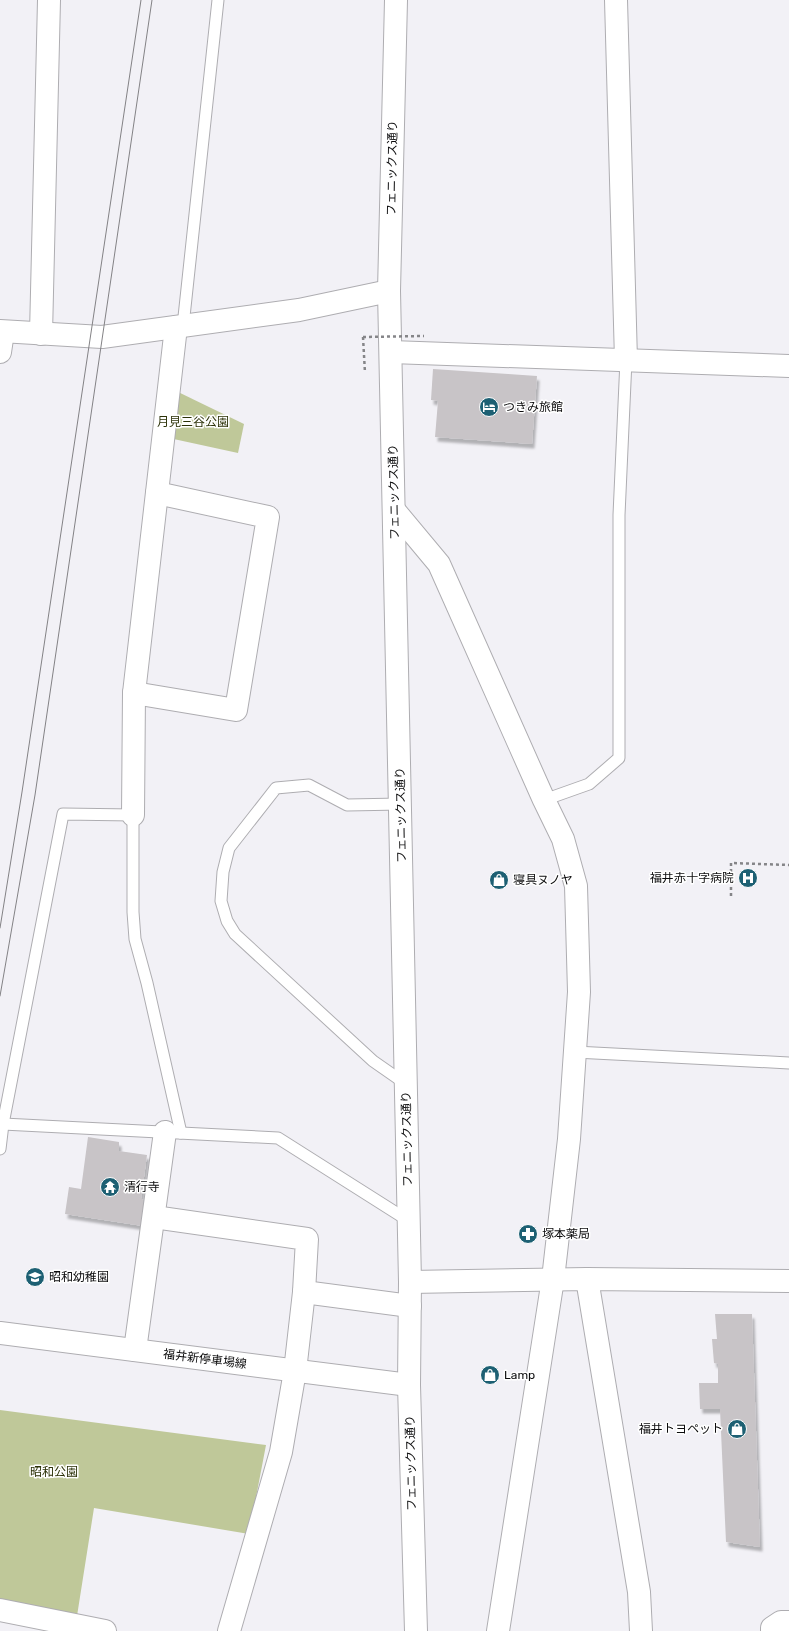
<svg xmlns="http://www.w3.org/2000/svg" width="789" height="1631" font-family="Rubik,'Noto Sans JP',sans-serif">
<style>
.green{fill:#bfc899}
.building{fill:#c8c4c7;filter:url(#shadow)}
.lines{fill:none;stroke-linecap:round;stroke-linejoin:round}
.lane-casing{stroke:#aeadb1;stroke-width:13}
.street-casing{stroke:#aeadb1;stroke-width:24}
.secondary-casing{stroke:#aeadb1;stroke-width:24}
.path{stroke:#858588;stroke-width:2.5;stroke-dasharray:3 3;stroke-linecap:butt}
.lane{stroke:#fff;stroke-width:11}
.street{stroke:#fff;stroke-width:22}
.secondary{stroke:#fff;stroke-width:22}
.tram{stroke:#838285;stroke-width:1}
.path-bridge{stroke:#858588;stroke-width:2.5;stroke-dasharray:3 3;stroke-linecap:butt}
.labels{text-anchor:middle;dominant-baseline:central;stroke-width:3;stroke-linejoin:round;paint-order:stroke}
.street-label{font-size:12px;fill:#0c0c0d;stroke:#fff}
.poi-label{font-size:12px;fill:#0c0c0d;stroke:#fff;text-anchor:start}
.park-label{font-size:12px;fill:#2b3107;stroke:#fff}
</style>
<defs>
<filter id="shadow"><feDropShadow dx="2.5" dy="4.5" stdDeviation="1" flood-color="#0004"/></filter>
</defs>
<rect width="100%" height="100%" fill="#f2f1f6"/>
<!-- green -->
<g class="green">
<polygon points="174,390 244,424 238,453 169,438"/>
<polygon points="0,1410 266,1445 249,1534 94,1508 77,1616 0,1603"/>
</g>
<!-- building -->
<g class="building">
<polygon points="433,369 537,376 532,444 435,437 438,401 431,400"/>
<polygon points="88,1137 119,1142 119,1151 147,1155 141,1199 147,1200 143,1226 65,1214 69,1187 81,1189"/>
<polygon points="715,1314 752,1314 760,1547 726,1542 720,1409 700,1409 699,1383 718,1383 718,1364 714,1363 712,1339 717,1339"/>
</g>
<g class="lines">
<!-- lane casing -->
<g class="lane-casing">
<g id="lane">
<polyline points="183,326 218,0"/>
<polyline points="544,800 589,784 619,758 619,515 626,360"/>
<polyline points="401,804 347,805 309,785 276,788 229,848 223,872 221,901 227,921 235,934 373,1061 406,1084"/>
<polyline points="575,1052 789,1063"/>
<polyline points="3,1124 278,1138 409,1221"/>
<polyline points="0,1149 3,1124 63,814 133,815 133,912 135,939 147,983 181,1133"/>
</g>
</g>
<!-- street casing -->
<g class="street-casing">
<g id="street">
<polyline points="616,0 626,360"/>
<polyline points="0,331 102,337 299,310 389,291"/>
<polyline points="41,334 49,0"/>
<polyline points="0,352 3,332"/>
<polyline points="391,352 789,366"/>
<polyline points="394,510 439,564 544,800 563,839 576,886 579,992 569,1139 553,1279 498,1631"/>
<polyline points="134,693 236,710 268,517 157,493"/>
<polyline points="133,815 134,693 176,327"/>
<polyline points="154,1217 307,1239 304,1292 295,1371 281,1452 229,1631"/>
<polyline points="587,1279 639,1592 641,1631"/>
<polyline points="304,1292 410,1306"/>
<polyline points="135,1350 165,1132"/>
<polyline points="0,1610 105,1631"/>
<polyline points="772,1631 772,1628 781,1622 789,1622"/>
</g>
</g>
<!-- secondary casing -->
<g class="secondary-casing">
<g id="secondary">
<polyline points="396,0 389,291 410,1282 409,1385 416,1631"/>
<polyline points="410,1282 587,1279 789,1281"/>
<polyline points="0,1333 409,1385"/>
</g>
</g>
<!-- path -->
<g class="path">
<polyline points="363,337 365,373"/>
<polyline points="731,896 731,863 789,865"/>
</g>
<!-- lane -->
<use href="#lane" class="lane"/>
<!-- street -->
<use href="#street" class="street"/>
<!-- secondary -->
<use href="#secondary" class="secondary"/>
<!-- tram -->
<g class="tram">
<polyline points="0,928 22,792 141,0"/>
<polyline points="0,996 35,795 152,0"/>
</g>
<!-- path-bridge -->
<polyline class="path-bridge" points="363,337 424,336"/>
</g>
<!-- icons -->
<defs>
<g id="hotel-disc" transform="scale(1)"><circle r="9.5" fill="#1d6073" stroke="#fff"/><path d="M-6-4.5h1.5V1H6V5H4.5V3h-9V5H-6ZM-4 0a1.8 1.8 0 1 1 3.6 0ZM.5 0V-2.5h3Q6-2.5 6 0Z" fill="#fff"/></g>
<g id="hospital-disc" transform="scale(1)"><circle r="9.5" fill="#1d6073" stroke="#fff"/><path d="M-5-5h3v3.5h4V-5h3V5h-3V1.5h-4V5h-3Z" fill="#fff"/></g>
<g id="shop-disc" transform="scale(1)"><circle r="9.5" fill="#1d6073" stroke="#fff"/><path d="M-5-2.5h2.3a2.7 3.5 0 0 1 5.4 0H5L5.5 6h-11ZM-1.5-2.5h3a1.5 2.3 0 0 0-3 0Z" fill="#fff"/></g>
<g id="temple-disc" transform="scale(1)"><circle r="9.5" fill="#1d6073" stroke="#fff"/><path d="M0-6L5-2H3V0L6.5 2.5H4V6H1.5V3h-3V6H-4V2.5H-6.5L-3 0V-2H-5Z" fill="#fff"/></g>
<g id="pharmacy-disc" transform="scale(1)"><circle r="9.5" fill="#1d6073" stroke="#fff"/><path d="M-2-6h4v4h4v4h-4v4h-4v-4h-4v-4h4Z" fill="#fff"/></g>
<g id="school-disc" transform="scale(1)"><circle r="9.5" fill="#1d6073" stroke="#fff"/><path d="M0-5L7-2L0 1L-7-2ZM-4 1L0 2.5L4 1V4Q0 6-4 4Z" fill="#fff"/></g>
</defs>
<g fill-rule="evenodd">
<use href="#hotel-disc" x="489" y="407"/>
<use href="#hospital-disc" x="748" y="878"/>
<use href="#shop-disc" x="499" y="880"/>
<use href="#temple-disc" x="110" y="1187"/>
<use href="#pharmacy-disc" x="528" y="1234"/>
<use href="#school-disc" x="35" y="1277"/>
<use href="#shop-disc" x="490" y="1375"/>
<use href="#shop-disc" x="737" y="1429"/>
</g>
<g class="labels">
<!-- street labels -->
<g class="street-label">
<text transform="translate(392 168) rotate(-89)">フェニックス通り</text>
<text transform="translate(394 492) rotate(-91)">フェニックス通り</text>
<text transform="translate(401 815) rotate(-91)">フェニックス通り</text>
<text transform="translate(407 1139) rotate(-91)">フェニックス通り</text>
<text transform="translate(205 1359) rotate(7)">福井新停車場線</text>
<text transform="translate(411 1463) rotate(-91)">フェニックス通り</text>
</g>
<!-- poi labels -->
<g class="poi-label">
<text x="503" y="407">つきみ旅館</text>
<text x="734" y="878" text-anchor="end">福井赤十字病院</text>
<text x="513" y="880">寝具ヌノヤ</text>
<text x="124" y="1187">清行寺</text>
<text x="542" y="1234">塚本薬局</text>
<text x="49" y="1277">昭和幼稚園</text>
<text x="504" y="1375">Lamp</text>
<text x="723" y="1429" text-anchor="end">福井トヨペット</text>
</g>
<!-- park labels -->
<g class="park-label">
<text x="193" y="422">月見三谷公園</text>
<text x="54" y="1472">昭和公園</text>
</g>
</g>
</svg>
